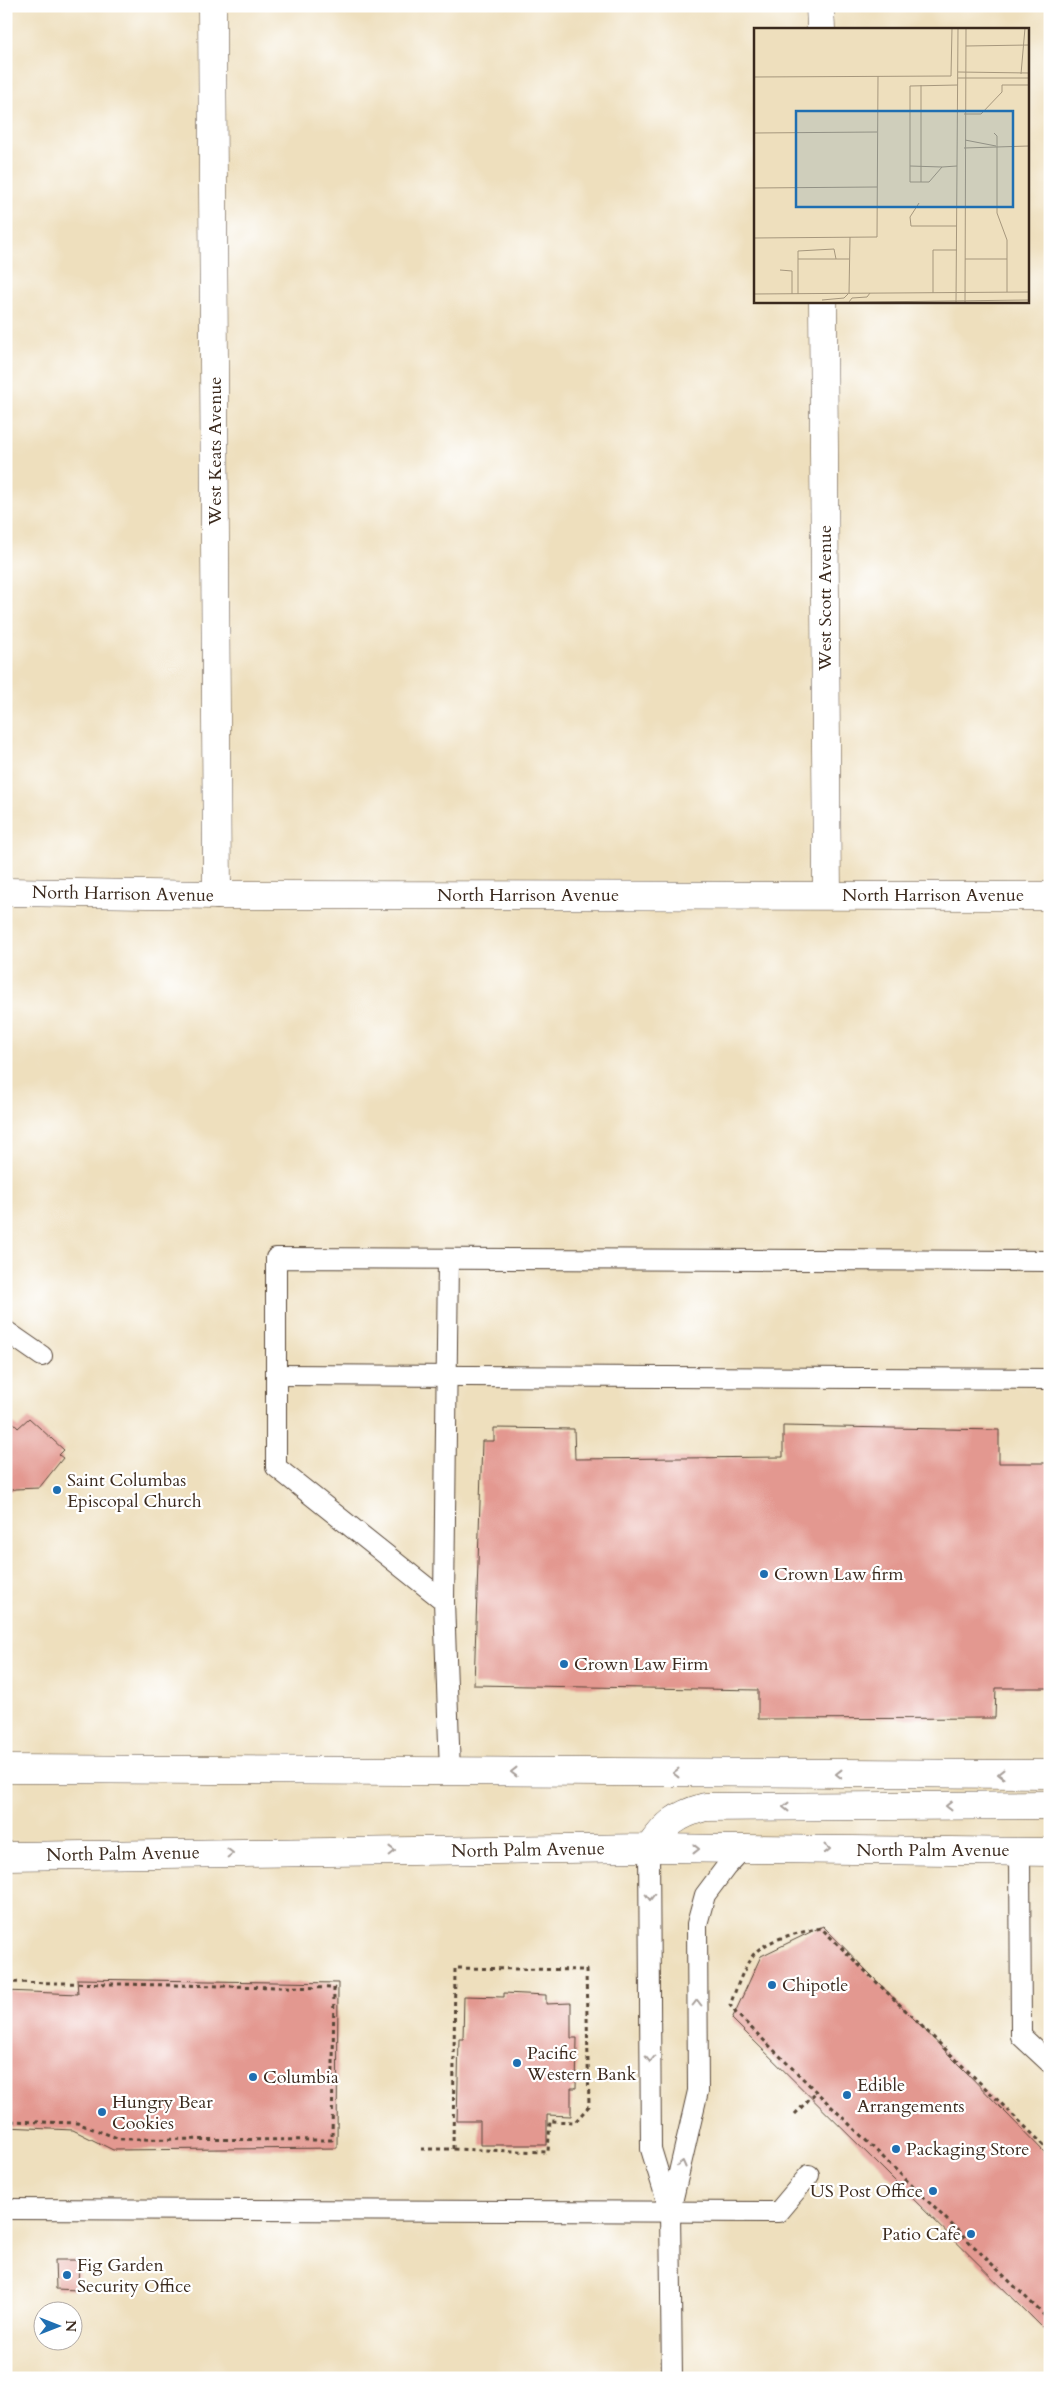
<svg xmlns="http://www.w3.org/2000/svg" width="1056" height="2384" font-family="Cardo,serif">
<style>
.building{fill:#e39890}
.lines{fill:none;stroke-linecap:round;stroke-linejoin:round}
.service-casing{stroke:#564536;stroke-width:22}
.minor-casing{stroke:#564536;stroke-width:29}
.secondary-casing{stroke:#564536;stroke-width:29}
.primary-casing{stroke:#564536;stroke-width:29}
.path{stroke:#564536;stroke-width:3;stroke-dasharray:4 4;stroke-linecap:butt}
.service{stroke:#fff;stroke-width:20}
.minor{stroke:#fff;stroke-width:28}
.secondary{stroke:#fff;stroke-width:28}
.primary{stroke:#fff;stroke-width:28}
.oneway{stroke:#a79f9a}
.poi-dot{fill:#1f6fb2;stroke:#fff;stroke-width:2}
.labels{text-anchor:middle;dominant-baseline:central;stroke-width:4.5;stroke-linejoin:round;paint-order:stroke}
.street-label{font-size:18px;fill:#3b2a1e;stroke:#fff}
.poi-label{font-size:18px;fill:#3b2a1e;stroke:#fff;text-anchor:start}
.inset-road{fill:none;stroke:#a6977d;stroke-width:1}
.view{fill:#1f6fb2;fill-opacity:0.15;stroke:#1f6fb2;stroke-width:2.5}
.inset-edge{fill:none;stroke:#3b2a1e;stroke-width:2.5}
</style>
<rect width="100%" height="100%" fill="#fff"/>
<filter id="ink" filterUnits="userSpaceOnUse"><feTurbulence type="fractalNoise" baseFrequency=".02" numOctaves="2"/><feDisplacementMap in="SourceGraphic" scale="10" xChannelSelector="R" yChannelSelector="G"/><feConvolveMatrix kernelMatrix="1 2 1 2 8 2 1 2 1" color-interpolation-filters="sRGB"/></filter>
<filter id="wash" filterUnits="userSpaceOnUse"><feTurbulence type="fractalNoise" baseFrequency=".0096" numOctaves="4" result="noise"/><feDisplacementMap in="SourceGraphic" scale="20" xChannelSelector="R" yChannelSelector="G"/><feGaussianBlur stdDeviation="1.12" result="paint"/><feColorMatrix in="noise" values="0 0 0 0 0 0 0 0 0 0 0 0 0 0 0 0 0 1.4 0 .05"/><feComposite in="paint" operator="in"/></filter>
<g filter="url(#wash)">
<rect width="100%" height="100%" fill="#eedfbd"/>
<g id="blocks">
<!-- building -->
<g class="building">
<polygon points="6,1415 18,1428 29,1418 64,1450 59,1455 63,1458 39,1488 15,1489 6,1492"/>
<polygon points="783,1426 999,1430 999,1463 1050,1463 1050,1688 996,1688 995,1718 758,1719 758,1690 474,1685 482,1441 494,1441 494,1428 574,1429 575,1459 783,1457"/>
<polygon points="823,1926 1050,2158 1050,2335 732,2019 761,1956"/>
<polygon points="77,1979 338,1983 337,2148 113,2150 73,2130 6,2127 6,1991 78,1994"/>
<polygon points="504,1993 546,1995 546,2004 571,2003 571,2038 577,2038 576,2088 571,2088 571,2116 547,2115 547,2145 480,2145 480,2121 457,2121 459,2039 463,2039 464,1996 504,1997"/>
<polygon points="55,2260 79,2260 78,2290 56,2289"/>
</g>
</g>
</g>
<g filter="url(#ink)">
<use href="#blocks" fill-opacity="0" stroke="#564536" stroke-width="1"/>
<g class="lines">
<!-- service casing -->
<g class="service-casing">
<g id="service">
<polyline points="6,1331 42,1356"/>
<polyline points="276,1375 1050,1379"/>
<polyline points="444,1601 448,1259"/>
<polyline points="450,1772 444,1601 276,1467 276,1258 1050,1261"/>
<polyline points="649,1848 651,2149 670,2211"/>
<polyline points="1020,1851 1021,2036 1050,2063"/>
<polyline points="6,2209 778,2212 809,2175"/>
<polyline points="672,2378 670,2211 698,2091 697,1924 705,1895 726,1867 743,1849"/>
</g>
</g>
<!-- minor casing -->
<g class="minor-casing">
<g id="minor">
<polyline points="212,6 217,895"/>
<polyline points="820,6 821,29"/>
<polyline points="823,301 827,894"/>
<polyline points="6,892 217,895 1050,896"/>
</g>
</g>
<!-- secondary casing -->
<g class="secondary-casing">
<polyline id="secondary" points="649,1848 1050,1852"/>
</g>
<!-- primary casing -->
<g class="primary-casing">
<g id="primary">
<polyline points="6,1769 1050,1774"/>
<path d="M6,1856L649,1848C666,1824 676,1815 705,1807L1050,1805"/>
</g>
</g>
<!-- path -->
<g class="path">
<polyline points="6,1982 334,1988 332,2140 120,2139 77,2123 6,2121"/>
<polyline points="795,2114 816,2092"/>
<polyline points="421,2149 453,2149 455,1968 586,1970 589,2106 575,2122 550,2121 548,2152 453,2149"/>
<path d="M1050,2151L821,1928C799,1933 777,1936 758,1950C746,1959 736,1990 730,2005L736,2013L1050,2321"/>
</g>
<!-- service -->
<use href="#service" class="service"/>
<!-- minor -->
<use href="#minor" class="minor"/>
<!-- secondary -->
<use href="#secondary" class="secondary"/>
<!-- primary -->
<use href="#primary" class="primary"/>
</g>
<!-- one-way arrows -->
<defs><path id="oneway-chevron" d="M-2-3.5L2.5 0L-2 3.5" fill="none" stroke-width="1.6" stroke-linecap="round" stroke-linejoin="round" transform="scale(1.25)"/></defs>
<g class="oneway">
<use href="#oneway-chevron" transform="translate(514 1772) rotate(-180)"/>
<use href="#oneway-chevron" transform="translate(676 1773) rotate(-180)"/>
<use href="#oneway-chevron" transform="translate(839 1774) rotate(-180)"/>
<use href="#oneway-chevron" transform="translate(1001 1774) rotate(-180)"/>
<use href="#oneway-chevron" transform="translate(949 1806) rotate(180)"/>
<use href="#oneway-chevron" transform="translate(786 1807) rotate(180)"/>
<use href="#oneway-chevron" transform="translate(696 1849)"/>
<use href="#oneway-chevron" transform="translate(827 1849)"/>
<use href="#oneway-chevron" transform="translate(392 1851) rotate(-1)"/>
<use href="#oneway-chevron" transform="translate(230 1853) rotate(-1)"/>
<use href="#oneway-chevron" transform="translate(650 1897) rotate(90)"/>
<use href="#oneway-chevron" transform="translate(697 2003) rotate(-90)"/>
<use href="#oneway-chevron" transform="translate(650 2059) rotate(90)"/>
<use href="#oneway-chevron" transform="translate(682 2164) rotate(-76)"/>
</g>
</g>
<!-- markers -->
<g class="poi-dot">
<circle cx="57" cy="1490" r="5"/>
<circle cx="764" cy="1574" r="5"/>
<circle cx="564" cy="1664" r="5"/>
<circle cx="772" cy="1985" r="5"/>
<circle cx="517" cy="2063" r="5"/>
<circle cx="253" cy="2077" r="5"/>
<circle cx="847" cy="2095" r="5"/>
<circle cx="102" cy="2112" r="5"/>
<circle cx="896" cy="2149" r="5"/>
<circle cx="933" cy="2191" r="5"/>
<circle cx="971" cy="2234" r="5"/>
<circle cx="67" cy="2275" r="5"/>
</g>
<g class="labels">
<!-- street labels -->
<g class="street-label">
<text transform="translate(215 451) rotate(-90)">West Keats Avenue</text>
<text transform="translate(825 598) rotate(-90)">West Scott Avenue</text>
<text transform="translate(123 894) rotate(1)">North Harrison Avenue</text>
<text x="528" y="895">North Harrison Avenue</text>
<text x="933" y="895">North Harrison Avenue</text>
<text transform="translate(528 1850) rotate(-1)">North Palm Avenue</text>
<text x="933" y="1850">North Palm Avenue</text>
<text transform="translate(123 1854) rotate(-1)">North Palm Avenue</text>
</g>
<!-- poi labels -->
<g class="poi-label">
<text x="67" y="1480">Saint Columbas<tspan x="67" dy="21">Episcopal Church</tspan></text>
<text x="774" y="1574">Crown Law firm</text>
<text x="574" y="1664">Crown Law Firm</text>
<text x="782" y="1985">Chipotle</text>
<text x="527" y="2053">Pacific<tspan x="527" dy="21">Western Bank</tspan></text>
<text x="263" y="2077">Columbia</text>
<text x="857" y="2085">Edible<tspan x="857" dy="21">Arrangements</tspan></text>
<text x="112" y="2102">Hungry Bear<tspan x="112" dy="21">Cookies</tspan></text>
<text x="906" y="2149">Packaging Store</text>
<text x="923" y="2191" text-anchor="end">US Post Office</text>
<text x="961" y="2234" text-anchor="end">Patio Cafe</text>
<text x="77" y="2265">Fig Garden<tspan x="77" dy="21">Security Office</tspan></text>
</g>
</g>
<!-- overview -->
<g transform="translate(754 28)">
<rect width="275" height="275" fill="#eedfbd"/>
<path class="inset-road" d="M212,18L275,17M204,44L275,45M267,46L271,0M0,49L197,48L198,0M204,50H275M210,86H227L248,64V57H275M0,105L123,104M240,105L243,108V185L253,212V264M211,112L242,118M210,120L275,118M156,138L188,139M203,138L188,139L175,154H156V58L204,57M167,154V57M0,160L123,159M165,175L156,189L157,198H203M0,210L123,209L124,48M44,231H82M211,231H253M26,242L38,243V266M179,265V222H203M0,266L275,264M44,266V223L80,221L82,231H95M95,266L96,209M68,272L90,270L94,266M95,274L98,270L113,269L116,265M31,275L275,272M202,275L204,0M211,275L212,0"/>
<path class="view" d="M42,83H259V179H42Z"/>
<rect width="275" height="275" class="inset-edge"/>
</g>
<!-- margin -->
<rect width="1056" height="2384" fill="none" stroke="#fff" stroke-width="25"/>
<!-- north arrow -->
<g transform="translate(58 2326) rotate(90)"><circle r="24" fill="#ffffff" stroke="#b1aaa5"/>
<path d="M0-4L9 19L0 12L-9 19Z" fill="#1f6fb2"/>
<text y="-8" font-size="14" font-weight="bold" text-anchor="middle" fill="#3b2a1e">N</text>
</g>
</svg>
